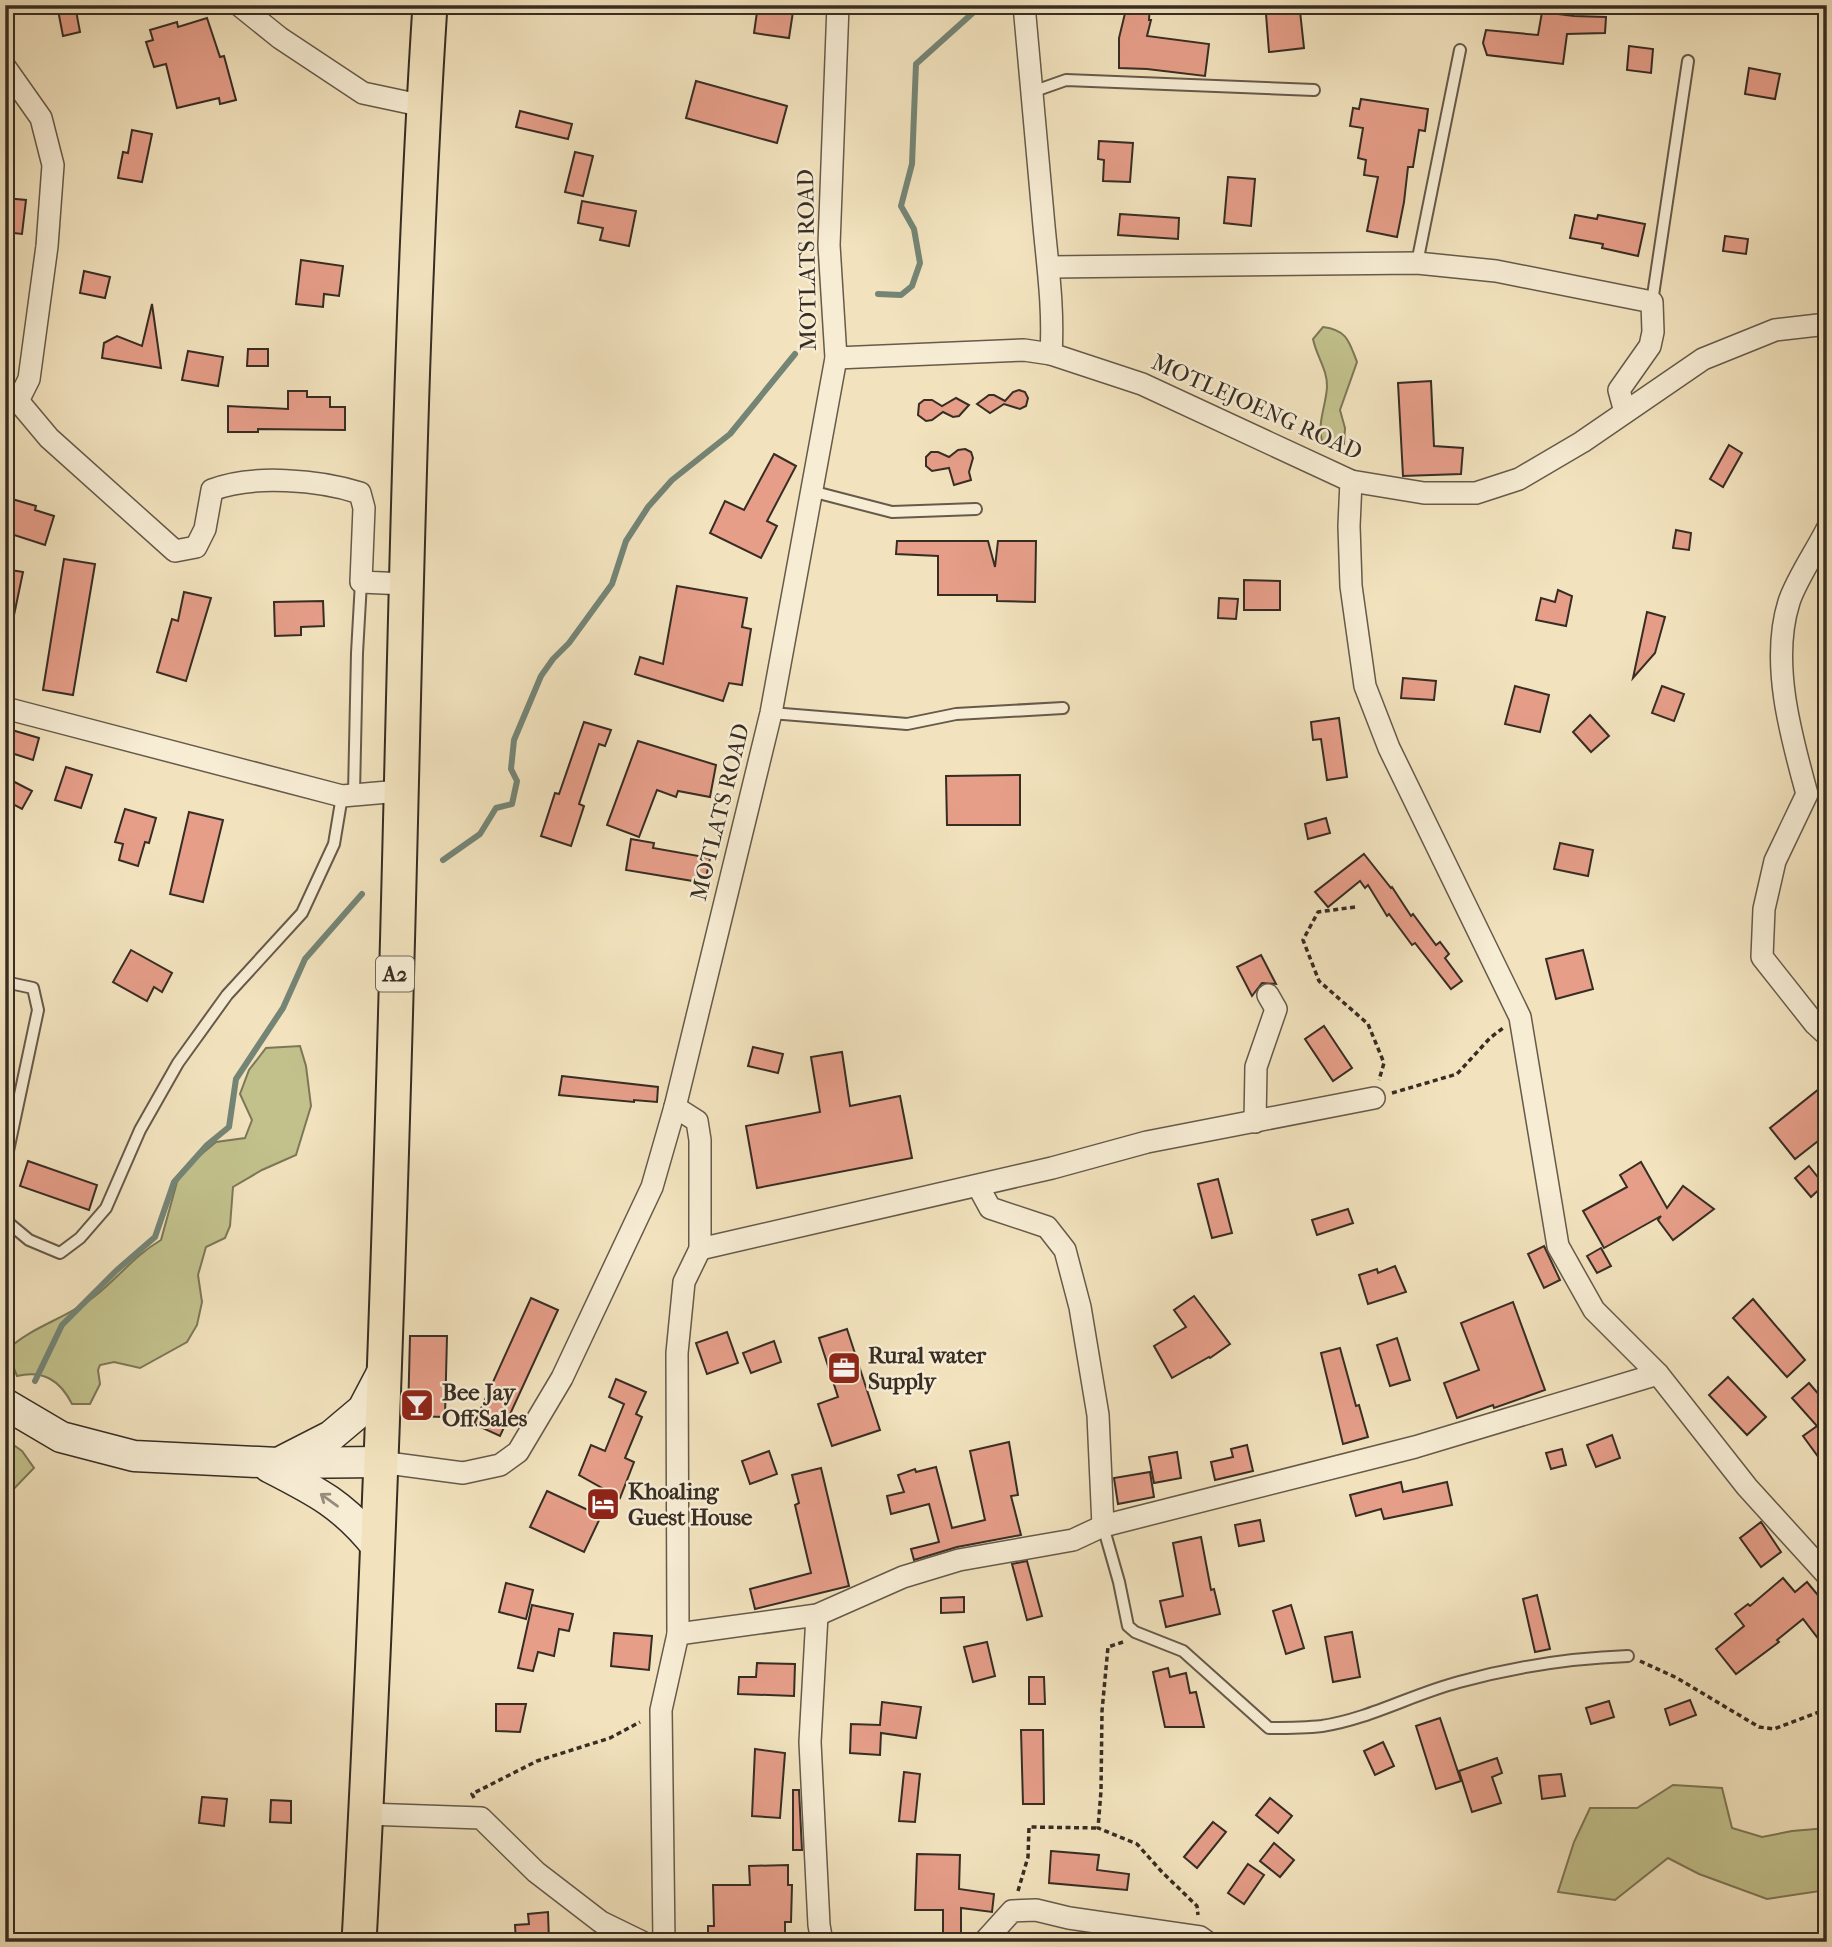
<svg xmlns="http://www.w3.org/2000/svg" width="1832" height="1947" font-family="'IM FELL French Canon',serif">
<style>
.green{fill:#c2c18c;stroke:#7c7758;stroke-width:2}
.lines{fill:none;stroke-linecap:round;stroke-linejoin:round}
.stream{stroke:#748576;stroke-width:6}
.building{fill:#e69e89;stroke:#372d24;stroke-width:2}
.lane-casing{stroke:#665a4a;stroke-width:14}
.street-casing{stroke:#665a4a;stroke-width:24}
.secondary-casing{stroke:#372d24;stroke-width:33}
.primary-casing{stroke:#372d24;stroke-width:37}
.path{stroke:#372d24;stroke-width:3.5;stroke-dasharray:5 3.5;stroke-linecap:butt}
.lane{stroke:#f7edd5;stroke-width:10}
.street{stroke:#f7edd5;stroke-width:21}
.secondary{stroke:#f7edd5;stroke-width:30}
.primary{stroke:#f2e3be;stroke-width:33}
.oneway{stroke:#978d7c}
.labels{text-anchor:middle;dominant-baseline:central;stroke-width:5;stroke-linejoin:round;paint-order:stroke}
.shield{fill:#f7edd5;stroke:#716759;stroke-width:2}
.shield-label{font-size:21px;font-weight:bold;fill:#372d24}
.street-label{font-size:23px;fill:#372d24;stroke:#f7edd5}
.poi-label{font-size:23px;font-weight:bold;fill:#372d24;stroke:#f7edd5;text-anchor:start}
</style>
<rect width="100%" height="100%" fill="#f2e3be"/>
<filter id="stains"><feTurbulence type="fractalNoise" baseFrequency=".00286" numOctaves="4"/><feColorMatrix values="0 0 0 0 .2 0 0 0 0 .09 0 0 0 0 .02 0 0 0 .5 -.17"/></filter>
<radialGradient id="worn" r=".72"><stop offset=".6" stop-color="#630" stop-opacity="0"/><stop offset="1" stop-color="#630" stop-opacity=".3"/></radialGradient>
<!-- green -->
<g class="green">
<path d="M1323,327C1347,330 1349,341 1357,362L1340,410L1345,428L1344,444L1335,446L1322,442C1317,422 1326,406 1327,387C1328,371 1316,355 1313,339Z"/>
<path d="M300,1046L306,1066L311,1106L296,1155L262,1170L233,1187L230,1226L225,1238L206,1247L198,1275L202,1302L197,1325L187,1342L140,1368L114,1362L100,1365L98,1370L100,1384L90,1404H72C60,1380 43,1370 17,1376L7,1350C32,1326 68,1318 95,1296C118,1278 135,1255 161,1240L177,1182L186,1167L216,1142L245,1138L252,1120L240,1094L249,1070L266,1048Z"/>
<polygon points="5,1439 22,1451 34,1468 5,1498"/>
<polygon points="1673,1785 1722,1788 1732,1828 1762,1837 1792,1831 1827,1828 1827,1890 1767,1899 1699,1874 1668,1858 1615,1900 1558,1892 1574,1842 1590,1808 1637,1808"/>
</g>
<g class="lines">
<!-- stream -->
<g class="stream">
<polyline points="878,294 901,295 912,286 920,263 914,229 901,206 912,164 916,64 975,11 975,5"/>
<polyline points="443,860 480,834 496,808 512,804 517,781 511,769 514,740 541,676 553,659 569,643 612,584 626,541 648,507 672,480 730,434 795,354"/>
<polyline points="35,1381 62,1325 117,1270 155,1237 174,1182 207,1145 229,1127 236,1079 283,1008 305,959 362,894"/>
</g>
</g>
<!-- building -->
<g class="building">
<polygon points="57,5 75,5 80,32 63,36"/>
<polygon points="758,5 794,5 789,38 754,33"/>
<polygon points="1127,5 1150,5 1149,20 1151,20 1147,36 1209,44 1205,76 1147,69 1119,68 1119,38"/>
<polygon points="1300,11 1304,48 1269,52 1266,14"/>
<polygon points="1542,12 1574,16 1606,17 1605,33 1567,34 1563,64 1487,55 1483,43 1486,30 1538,35"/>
<polygon points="207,18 220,57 224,56 236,100 220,104 219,98 177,108 166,64 154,67 146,42 153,40 150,30 177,22 178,27"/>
<polygon points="1629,46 1653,49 1651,73 1627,70"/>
<polygon points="1749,68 1780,74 1775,99 1745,94"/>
<polygon points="696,81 787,106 777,143 686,118"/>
<polygon points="1361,99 1428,109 1425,131 1419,130 1413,167 1408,167 1404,202 1397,237 1367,231 1378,177 1364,175 1366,160 1358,158 1363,128 1350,126 1353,108 1359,109"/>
<polygon points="520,111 572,124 568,139 516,127"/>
<polygon points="132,130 152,134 142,182 118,178 123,152 128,153"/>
<polygon points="1099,141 1133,143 1130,182 1103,181 1104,160 1098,159"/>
<polygon points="575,152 593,156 583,196 565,192"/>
<polygon points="1228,177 1255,179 1251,226 1224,223"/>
<polygon points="5,198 26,200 22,234 5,232"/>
<polygon points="582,201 636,211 629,246 600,240 603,228 578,223"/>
<polygon points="1120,214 1179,218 1178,239 1118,235"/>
<polygon points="1575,215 1597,219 1598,215 1645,224 1638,256 1602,248 1603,244 1570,238"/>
<polygon points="1725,236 1748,239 1746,254 1723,251"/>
<polygon points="301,260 343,266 339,296 324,294 323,307 296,304"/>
<polygon points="84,271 110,277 105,298 80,293"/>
<polygon points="152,304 161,368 102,358 104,343 117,336 142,346"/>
<polygon points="248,349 268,349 268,366 247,366"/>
<polygon points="188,351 223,357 218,386 182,380"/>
<polygon points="1431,381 1434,446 1463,448 1461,474 1403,476 1398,383"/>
<polygon points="1019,390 1025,392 1028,398 1026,406 1020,409 1004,404 990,413 977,404 989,395 994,395 1005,401 1013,392"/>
<polygon points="288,391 307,391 307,397 330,397 330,407 345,407 345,430 258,429 258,432 228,432 228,406 288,409"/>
<polygon points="956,398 969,405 959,416 953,417 943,412 932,420 926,421 918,415 919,404 924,400 932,400 942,406"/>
<polygon points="1729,445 1742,453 1723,487 1710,479"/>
<polygon points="965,449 971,452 973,458 969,472 971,480 954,485 949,468 932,471 926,466 926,457 931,452 938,452 949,457 958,450"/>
<polygon points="774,454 796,466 767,521 777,526 761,558 710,533 725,501 744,510"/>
<polygon points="12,499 36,506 35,510 54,516 45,545 5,532 5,520"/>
<polygon points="1676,530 1691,533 1689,550 1673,548"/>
<polygon points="897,541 988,541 995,567 998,541 1036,541 1035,602 997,601 997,595 938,595 938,556 896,554"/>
<polygon points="64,559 95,564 73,695 43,690"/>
<polygon points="5,569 23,572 13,620 5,619"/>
<polygon points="1244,580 1280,581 1280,610 1244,610"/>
<polygon points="677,586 747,598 742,627 751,629 742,685 729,683 723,701 635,674 640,657 663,664"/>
<polygon points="1558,590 1572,596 1566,626 1536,620 1541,598 1555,602"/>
<polygon points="184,592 211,598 186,681 157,672 172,619 178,621"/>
<polygon points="1219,598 1238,599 1236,619 1218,618"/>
<polygon points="323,601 324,626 301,627 301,635 275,636 274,602"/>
<polygon points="1647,612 1665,617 1655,653 1633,678"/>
<polygon points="1403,678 1436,681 1434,700 1401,698"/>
<polygon points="1515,686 1549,695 1540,732 1505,724"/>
<polygon points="1662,686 1684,694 1674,721 1652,713"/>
<polygon points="1590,715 1609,736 1591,752 1573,732"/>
<polygon points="1339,718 1347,777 1327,780 1321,739 1313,740 1311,722"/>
<polygon points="584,722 611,730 605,746 599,744 579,804 584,806 571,846 541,836 555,793 559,794"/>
<polygon points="5,728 39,738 33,760 5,751"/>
<polygon points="638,741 716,765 710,797 678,791 676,797 657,790 639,837 607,825"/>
<polygon points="66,767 92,775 81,808 55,800"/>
<polygon points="1020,775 1020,825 947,825 946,776"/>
<polygon points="5,777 32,791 22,809 5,800"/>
<polygon points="125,809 156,818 149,843 145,842 138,866 119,860 123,844 115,842"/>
<polygon points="189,812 223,820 203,902 170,894"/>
<polygon points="1326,818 1330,833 1308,839 1305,824"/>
<polygon points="631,839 654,843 653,848 710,858 705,883 626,870"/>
<polygon points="1560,843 1593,850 1588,876 1554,869"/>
<polygon points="1364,854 1391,888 1392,887 1411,916 1413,914 1436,945 1440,942 1449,954 1445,958 1462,981 1451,989 1415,943 1412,945 1389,914 1387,916 1368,885 1365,888 1360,881 1328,907 1315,892"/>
<polygon points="131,950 172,973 162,992 154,987 147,1001 113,982"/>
<polygon points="1583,950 1593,989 1556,999 1546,959"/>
<polygon points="1261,955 1276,984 1262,983 1252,996 1237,967"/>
<polygon points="1324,1026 1352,1068 1333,1081 1305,1039"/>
<polygon points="753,1047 783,1054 778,1073 748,1066"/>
<polygon points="842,1052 850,1106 900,1096 912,1158 757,1188 746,1126 820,1112 811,1057"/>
<polygon points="562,1076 658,1087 657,1102 634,1100 634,1102 559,1095"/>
<polygon points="1819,1089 1827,1099 1827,1134 1795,1159 1770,1128"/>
<polygon points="28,1161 97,1185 89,1210 20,1186"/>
<polygon points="1641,1162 1667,1208 1683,1186 1714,1209 1673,1240 1658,1220 1661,1216 1604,1248 1583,1211 1627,1187 1620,1175"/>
<polygon points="1809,1166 1824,1185 1811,1197 1795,1178"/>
<polygon points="1218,1179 1232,1233 1212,1238 1198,1184"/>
<polygon points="1348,1209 1353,1223 1317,1235 1312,1220"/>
<polygon points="1544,1246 1560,1280 1544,1288 1528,1254"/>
<polygon points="1601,1248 1611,1266 1597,1273 1587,1256"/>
<polygon points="1395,1266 1406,1292 1368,1304 1359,1275 1377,1269 1378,1273"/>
<polygon points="1194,1296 1230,1344 1210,1358 1209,1357 1172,1378 1154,1346 1186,1327 1174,1310"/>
<polygon points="531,1298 558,1310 500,1436 474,1424"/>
<polygon points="1753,1299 1805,1360 1787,1377 1733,1318"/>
<polygon points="1513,1302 1545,1390 1494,1408 1493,1405 1457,1418 1444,1383 1479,1370 1461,1323"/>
<polygon points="847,1329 880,1430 832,1446 818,1404 838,1397 819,1338"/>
<polygon points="727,1332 738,1363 707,1374 696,1343"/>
<polygon points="410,1336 447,1336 445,1417 408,1416"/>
<polygon points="1397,1338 1410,1380 1390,1386 1377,1345"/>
<polygon points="774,1341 781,1362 751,1373 743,1353"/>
<polygon points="1340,1348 1356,1406 1359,1405 1368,1437 1343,1444 1321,1353"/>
<polygon points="1728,1377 1766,1417 1747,1435 1709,1395"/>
<polygon points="616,1379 646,1392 636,1414 642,1417 625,1458 634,1462 620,1498 579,1475 591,1445 605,1451 624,1404 609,1397"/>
<polygon points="1809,1383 1827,1404 1827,1469 1803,1436 1817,1426 1792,1398"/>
<polygon points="1612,1435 1620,1458 1596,1467 1587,1445"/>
<polygon points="1009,1442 1018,1495 1011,1496 1021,1535 957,1547 914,1560 911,1549 939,1542 929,1504 891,1514 887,1496 904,1492 898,1475 915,1469 916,1472 936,1467 952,1528 985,1520 970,1451"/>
<polygon points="1247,1445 1253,1471 1215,1480 1211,1462 1233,1457 1231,1449"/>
<polygon points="1562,1449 1566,1465 1551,1469 1546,1453"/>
<polygon points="769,1451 777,1474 750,1484 742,1461"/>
<polygon points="1177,1452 1181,1478 1154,1483 1149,1457"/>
<polygon points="821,1468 849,1586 755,1609 750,1589 811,1573 795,1505 799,1503 792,1475"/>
<polygon points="1150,1472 1154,1497 1118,1504 1114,1478"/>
<polygon points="1401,1482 1403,1492 1447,1482 1452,1505 1384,1519 1381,1509 1356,1516 1350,1495"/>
<polygon points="547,1491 601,1516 584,1552 530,1527"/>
<polygon points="1260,1520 1264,1541 1239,1546 1235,1525"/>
<polygon points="1761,1522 1781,1552 1761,1567 1740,1538"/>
<polygon points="1201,1537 1211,1590 1214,1589 1220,1614 1166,1627 1160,1601 1183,1596 1173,1543"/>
<polygon points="1027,1561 1042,1616 1027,1620 1012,1564"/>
<polygon points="1783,1578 1795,1592 1807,1582 1827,1606 1827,1650 1803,1619 1777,1640 1779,1642 1736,1674 1716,1649 1744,1626 1735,1614 1748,1604 1750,1606"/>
<polygon points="506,1583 533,1590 526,1619 499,1612"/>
<polygon points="1537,1595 1550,1649 1535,1652 1523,1599"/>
<polygon points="964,1597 964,1612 941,1613 941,1598"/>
<polygon points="532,1605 573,1614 569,1631 559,1629 554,1656 538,1652 533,1671 518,1668"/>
<polygon points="1291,1605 1304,1648 1286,1654 1273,1611"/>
<polygon points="1352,1632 1360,1677 1333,1682 1325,1637"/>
<polygon points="614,1633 652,1636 649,1670 611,1666"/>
<polygon points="987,1642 995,1676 973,1682 964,1647"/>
<polygon points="757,1663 795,1664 794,1696 738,1694 739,1677 756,1677"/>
<polygon points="1168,1668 1170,1677 1186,1673 1190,1693 1196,1692 1204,1727 1165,1727 1153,1672"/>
<polygon points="1029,1677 1044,1677 1045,1704 1029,1704"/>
<polygon points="1690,1700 1696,1715 1670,1725 1665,1709"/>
<polygon points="1609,1701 1614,1717 1591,1724 1586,1708"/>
<polygon points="882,1702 921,1707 916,1738 881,1733 880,1755 850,1753 851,1724 880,1725"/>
<polygon points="496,1704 526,1704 520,1732 496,1731"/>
<polygon points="1440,1718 1461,1781 1436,1789 1416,1726"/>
<polygon points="1021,1730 1043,1730 1044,1804 1023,1804"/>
<polygon points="1383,1742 1394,1766 1375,1775 1364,1751"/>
<polygon points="755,1749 785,1753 780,1818 752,1816"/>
<polygon points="1497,1758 1502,1773 1492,1777 1501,1803 1472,1812 1459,1771"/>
<polygon points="904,1772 920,1774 915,1822 899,1821"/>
<polygon points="1561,1774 1565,1796 1542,1799 1539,1776"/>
<polygon points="793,1790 799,1790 802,1850 793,1850"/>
<polygon points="202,1797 227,1799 224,1826 199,1823"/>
<polygon points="1270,1798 1292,1816 1278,1833 1256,1815"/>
<polygon points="271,1800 291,1801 291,1823 270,1822"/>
<polygon points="1213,1822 1226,1832 1197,1868 1184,1857"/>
<polygon points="1274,1843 1294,1860 1280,1877 1260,1861"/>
<polygon points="1051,1851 1099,1855 1097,1870 1129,1874 1127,1890 1049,1883"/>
<polygon points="917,1854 960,1855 959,1889 994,1894 992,1912 961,1908 961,1935 943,1936 943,1910 915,1910"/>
<polygon points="1248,1864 1264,1875 1244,1904 1228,1893"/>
<polygon points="788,1865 788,1885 792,1885 791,1922 785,1922 785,1941 708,1942 708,1926 714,1926 713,1885 750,1885 749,1866"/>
<polygon points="548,1912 549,1942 516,1942 515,1925 529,1924 528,1914"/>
</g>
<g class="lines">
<!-- lane casing -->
<g class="lane-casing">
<g id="lane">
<polyline points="1032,92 1066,80 1314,90"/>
<polyline points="1417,263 1460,50"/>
<polyline points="1652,302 1688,61"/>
<polyline points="811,491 892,512 976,509"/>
<polyline points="771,713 907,724 956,714 1063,708"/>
<polyline points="354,793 357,653 361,582"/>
<polyline points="5,982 33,988 38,1010 5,1165"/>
<polyline points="5,1220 29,1240 60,1253 80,1238 106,1208 140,1130 178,1063 227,995 302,913 334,844 342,796"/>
<path d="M1103,1526L1119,1582L1128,1626L1135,1632L1183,1651L1269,1728C1286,1728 1304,1728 1322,1726C1369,1719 1413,1694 1459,1682C1514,1667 1571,1658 1628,1656"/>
</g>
</g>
<!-- street casing -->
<g class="street-casing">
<g id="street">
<polyline points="239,5 280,38 363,93 424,106"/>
<path d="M1024,5C1030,75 1036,145 1043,215C1047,262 1054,306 1051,354"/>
<polyline points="5,67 41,118 53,165 47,246 29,379 18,401 7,404"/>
<polyline points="1050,267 1417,263 1496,271 1652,302 1653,332 1650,346 1619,390 1625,412"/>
<polyline points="836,358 1024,350 1051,354 1142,384 1351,481 1424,493 1476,493 1519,479 1582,442 1703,359 1775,330 1827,324"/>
<path d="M18,401L49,438L175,551L196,547L205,529L212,490C252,474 320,480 360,493L364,508L361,582L405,584"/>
<polyline points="1351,481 1349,526 1351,586 1365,686 1389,748 1520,1017 1558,1246 1594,1310 1658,1374 1747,1487 1827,1575"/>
<path d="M1827,529C1816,551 1796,580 1789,602C1770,662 1791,736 1807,794L1775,861L1764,909L1762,957L1815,1024L1827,1035"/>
<polyline points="5,708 342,796 400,791"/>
<polyline points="1255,1122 1256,1067 1276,1009 1268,995"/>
<polyline points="978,1186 990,1208 1047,1227 1065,1250 1080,1307 1098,1415 1103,1526"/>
<polyline points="700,1249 1052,1168 1147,1142 1374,1098"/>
<polyline points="380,1462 463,1473 500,1465 518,1452 562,1378 652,1187 675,1107 771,713 836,358 829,245 838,5"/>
<polyline points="817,1615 810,1742 819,1925 822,1942"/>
<polyline points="678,1634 817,1615 903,1577 959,1560 1073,1540 1103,1526 1415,1447 1658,1374"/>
<polyline points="366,1814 481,1818 536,1872 601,1922 642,1942"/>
<polyline points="664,1942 661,1710 678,1634 677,1353 684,1282 700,1249 700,1140 697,1121 675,1107"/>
<polyline points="984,1942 1012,1911 1036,1910 1069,1918 1200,1937 1207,1942"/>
</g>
</g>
<!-- secondary casing -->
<g class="secondary-casing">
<g id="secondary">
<polyline points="5,1404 61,1437 134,1456 278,1463 380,1462"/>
<polyline points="284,1460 331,1436 363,1409 384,1369"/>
<path d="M269,1467C316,1491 344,1505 377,1547"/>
</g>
</g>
<!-- primary casing -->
<g class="primary-casing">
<path id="primary" d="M359,1942C379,1576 391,1209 400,842C407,563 412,284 430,5"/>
</g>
<!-- path -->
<g class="path">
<polyline points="1355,907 1318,912 1303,940 1319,981 1368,1024 1384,1063 1379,1080"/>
<polyline points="1392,1093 1457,1074 1490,1038 1503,1028"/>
<polyline points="1123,1642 1108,1647 1102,1711 1101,1791 1098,1828 1137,1844 1162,1872 1197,1906 1198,1915"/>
<polyline points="1640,1661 1677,1678 1759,1727 1774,1729 1827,1709"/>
<polyline points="474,1798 472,1794 537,1761 610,1738 640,1722"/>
<polyline points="1018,1891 1028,1857 1029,1827 1098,1828"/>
</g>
<!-- lane -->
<use href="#lane" class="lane"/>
<!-- street -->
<use href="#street" class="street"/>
<!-- secondary -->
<use href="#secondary" class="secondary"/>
<!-- primary -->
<use href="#primary" class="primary"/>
</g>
<!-- one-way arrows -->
<defs><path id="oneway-shaft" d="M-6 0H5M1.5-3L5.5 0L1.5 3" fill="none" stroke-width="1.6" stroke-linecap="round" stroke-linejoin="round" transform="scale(1.75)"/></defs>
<use class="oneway" href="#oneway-shaft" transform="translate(329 1500) rotate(-144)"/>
<!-- icons -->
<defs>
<g id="office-square" transform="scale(1.75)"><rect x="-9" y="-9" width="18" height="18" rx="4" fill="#8f2418" stroke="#f7edd5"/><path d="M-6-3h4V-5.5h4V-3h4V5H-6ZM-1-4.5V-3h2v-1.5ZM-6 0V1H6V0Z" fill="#fff"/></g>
<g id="bar-square" transform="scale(1.75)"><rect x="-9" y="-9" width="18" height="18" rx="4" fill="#8f2418" stroke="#f7edd5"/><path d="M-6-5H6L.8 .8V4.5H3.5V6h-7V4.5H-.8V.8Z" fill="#fff"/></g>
<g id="hotel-square" transform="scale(1.75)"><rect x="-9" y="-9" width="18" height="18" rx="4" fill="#8f2418" stroke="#f7edd5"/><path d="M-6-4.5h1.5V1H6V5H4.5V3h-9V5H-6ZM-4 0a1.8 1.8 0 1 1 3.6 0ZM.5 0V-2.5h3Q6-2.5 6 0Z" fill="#fff"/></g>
</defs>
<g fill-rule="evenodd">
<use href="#office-square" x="844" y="1368"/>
<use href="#bar-square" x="417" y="1405"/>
<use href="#hotel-square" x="603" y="1504"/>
</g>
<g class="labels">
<!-- shield labels -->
<rect class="shield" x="376" y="956.5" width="38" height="35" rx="5"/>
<g class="shield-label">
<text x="395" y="974">A2</text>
</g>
<!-- street labels -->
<g class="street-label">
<text transform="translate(807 260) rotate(-91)">MOTLATS ROAD</text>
<text transform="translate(1257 407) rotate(24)">MOTLEJOENG ROAD</text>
<text transform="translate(720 812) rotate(-76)">MOTLATS ROAD</text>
</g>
<!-- poi labels -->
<g class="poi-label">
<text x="868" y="1355">Rural water<tspan x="868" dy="26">Supply</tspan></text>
<text x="442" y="1392">Bee Jay<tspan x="442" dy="26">Off Sales</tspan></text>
<text x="628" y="1491">Khoaling<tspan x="628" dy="26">Guest House</tspan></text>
</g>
</g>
<!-- margin -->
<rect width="1832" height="1947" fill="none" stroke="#f2e3be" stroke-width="28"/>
<rect x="7" y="7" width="1818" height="1933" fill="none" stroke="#372d24" stroke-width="3.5"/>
<rect x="14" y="14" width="1804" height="1919" fill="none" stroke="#372d24" stroke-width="2"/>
<rect width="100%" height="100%" filter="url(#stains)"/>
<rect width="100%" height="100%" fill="url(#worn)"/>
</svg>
